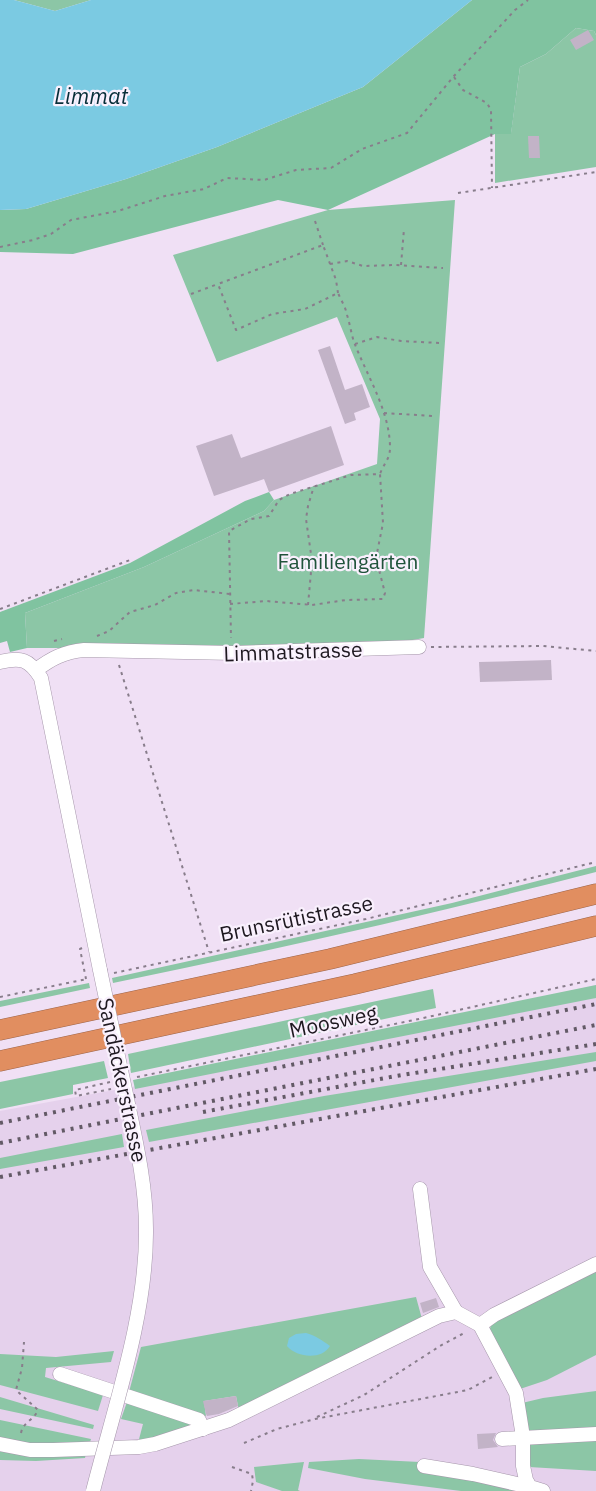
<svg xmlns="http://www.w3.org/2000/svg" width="596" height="1491" font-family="'IBM Plex Sans',sans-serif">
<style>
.built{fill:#e5d1ec}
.green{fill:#8cc6a6}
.forest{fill:#80c3a0}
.water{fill:#7bcae2}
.building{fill:#c2b3c7}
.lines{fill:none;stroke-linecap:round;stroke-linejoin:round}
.minor-casing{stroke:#a697ab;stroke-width:15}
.highway-casing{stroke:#9d654a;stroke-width:21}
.path{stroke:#887d8b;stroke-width:2;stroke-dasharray:3 4.5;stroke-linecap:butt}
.minor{stroke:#fff;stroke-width:14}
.highway{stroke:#e18e60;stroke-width:20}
.rail{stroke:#635a66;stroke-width:4;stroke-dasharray:3 6;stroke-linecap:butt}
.minor-bridge-casing{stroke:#a697ab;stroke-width:15;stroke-linecap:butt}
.minor-bridge{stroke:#fff;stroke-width:14}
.labels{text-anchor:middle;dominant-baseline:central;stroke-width:4.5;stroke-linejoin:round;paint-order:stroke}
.park-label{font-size:21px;fill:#20533b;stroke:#f9f0fd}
.street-label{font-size:21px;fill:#1e1820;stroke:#f9f0fd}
.water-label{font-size:22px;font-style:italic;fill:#072e39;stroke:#f9f0fd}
</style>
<rect width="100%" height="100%" fill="#f0e0f5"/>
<!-- built -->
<polygon class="built" points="596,985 596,1491 0,1491 0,1111 158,1082"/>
<!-- green -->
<g class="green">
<polygon points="14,0 91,0 55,11"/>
<polygon points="576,28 594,31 596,35 596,167 495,183 495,134 511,133 520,67 546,54"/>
<polygon points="455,200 424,638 401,642 169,648 27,648 25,613 144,567 264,511 274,500 377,464 380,419 337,317 217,362 173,255 328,210"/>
<path d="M596,866V872C436,913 275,950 113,983L112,978L452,903Z"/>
<polygon points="89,983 90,988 0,1007 0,1001"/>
<polygon points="596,985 596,998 135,1089 133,1080"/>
<polygon points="433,989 436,1008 131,1073 128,1054"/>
<polygon points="596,1052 596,1061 149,1142 146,1130 324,1096"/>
<polygon points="104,1061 108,1078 73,1085 73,1094 0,1109 0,1082"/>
<polygon points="122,1134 124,1147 0,1169 0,1158"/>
<polygon points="596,1268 596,1355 547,1380 520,1389 489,1332 492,1322"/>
<polygon points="416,1297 422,1319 316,1369 239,1411 236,1396 204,1401 206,1416 129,1392 141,1347"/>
<polygon points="114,1351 111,1362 46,1368 45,1377 103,1395 98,1411 0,1385 0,1354 56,1357"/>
<polygon points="596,1391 596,1429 532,1432 528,1430 522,1403 543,1398"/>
<polygon points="0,1397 94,1425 93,1429 0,1409"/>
<polygon points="127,1402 190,1424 188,1428 138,1443 143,1424 121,1419"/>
<polygon points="0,1420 91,1439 89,1446 23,1443 0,1438"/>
<polygon points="596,1438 596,1471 529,1467 529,1443"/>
<polygon points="0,1449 86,1452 85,1458 36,1461 0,1460"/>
<polygon points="359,1459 420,1462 531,1491 461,1491 365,1479 308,1468 309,1462"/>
<polygon points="304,1462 298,1490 300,1491 282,1491 256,1482 254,1467"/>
</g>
<!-- forest -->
<g class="forest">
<polygon points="472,0 596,0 596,35 594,31 576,28 546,54 520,67 511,134 495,134 328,210 278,200 73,254 0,252 0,210 26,209 126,179 217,147 363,87"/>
<polygon points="269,492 274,500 264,511 144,567 25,613 27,648 10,652 7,641 0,643 0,612 130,563 245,501"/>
</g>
<!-- water -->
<g class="water">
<polygon points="0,0 14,0 55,11 91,0 472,0 363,87 217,147 126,179 26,209 0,210"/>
<path d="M306,1333C315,1335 323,1341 330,1346C322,1360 297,1358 287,1346L289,1338L296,1334Z"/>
</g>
<!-- building -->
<g class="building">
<polygon points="588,30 594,40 576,50 570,40"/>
<polygon points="528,136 539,136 540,158 529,158"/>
<polygon points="330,346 345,390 362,384 370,407 354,413 356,420 345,424 318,350"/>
<polygon points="331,426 344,465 269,492 264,479 214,496 196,446 232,434 241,458"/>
<polygon points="551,660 552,680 480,682 479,662"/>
<polygon points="436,1298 439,1307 423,1313 420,1303"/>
<polygon points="236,1396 238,1406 219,1414 207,1416 206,1414 203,1401"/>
<polygon points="496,1433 493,1440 498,1447 478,1449 477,1434"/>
</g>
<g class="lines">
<!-- minor casing -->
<g class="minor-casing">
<g id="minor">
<path d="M0,662C21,657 29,659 41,678L100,970"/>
<path d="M36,670C52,658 64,652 84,650L234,653L419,647"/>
<polyline points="420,1189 430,1267 456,1312"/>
<polyline points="480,1325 494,1315 596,1264"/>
<polyline points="60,1374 199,1420 203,1429"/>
<polyline points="502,1439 596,1434"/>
<polyline points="0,1444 30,1450 53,1450 139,1447 155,1444 229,1420 439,1316 456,1312 480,1325 516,1393 523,1437 523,1466 526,1480 530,1487 543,1491"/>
<polyline points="424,1466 473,1474 530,1487"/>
</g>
</g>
<!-- highway casing -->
<g class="highway-casing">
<g id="highway">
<polyline points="0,1030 330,959 596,894"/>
<polyline points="0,1061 355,984 596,926"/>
</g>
</g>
<!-- path -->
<g class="path">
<polyline points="454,77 463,90 487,103 491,110 492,188"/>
<polyline points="458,193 596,172"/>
<polyline points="315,221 323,245"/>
<polyline points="0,247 33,240 51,234 71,220 118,211 165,196 204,189 227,178 264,180 296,170 331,168 362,149 407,133 454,76 515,10 528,0"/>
<polyline points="330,264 347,261 363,266 396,265 443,268"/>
<polyline points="401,265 404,229"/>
<path d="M338,293L336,280L323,245L218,284L236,330L272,314L305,309L338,293C341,300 346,308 347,315C350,324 351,333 354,342C367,376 390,411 390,448C390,459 383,465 380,474"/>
<polyline points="191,294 218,284"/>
<polyline points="355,344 377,337 401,341 439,343"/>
<polyline points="384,413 433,416"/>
<polyline points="230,604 266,601 312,605 346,600 383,599 385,593 376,558 383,523 380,474 351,475 290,494 279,500 269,516 251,519 229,531 231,638"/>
<polyline points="308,605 312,561 306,519 308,506 314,486"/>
<polyline points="0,609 130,560"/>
<polyline points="97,636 109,631 130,612 155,605 176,593 194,590 230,594"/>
<polyline points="54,641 62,639"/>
<polyline points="431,647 543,646 596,651"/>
<polyline points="119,665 209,952"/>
<polyline points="82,948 80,949 86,979"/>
<polyline points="114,973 366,919 596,862"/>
<polyline points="0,997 87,979"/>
<polyline points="137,1077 419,1019 596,979"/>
<polyline points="110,1082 75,1090 76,1096 111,1089"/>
<polyline points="317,1417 364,1395 440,1346 466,1332"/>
<path d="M21,1433C23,1422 34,1420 38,1410L16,1390L22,1368L24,1342"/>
<polyline points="244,1443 277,1429 315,1419 468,1390 492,1377"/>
<polyline points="232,1467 252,1474 253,1481 251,1491"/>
</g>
<!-- minor -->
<use href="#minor" class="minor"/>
<!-- highway -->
<use href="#highway" class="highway"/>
<!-- rail -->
<g class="rail">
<polyline points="203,1112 396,1076 596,1044"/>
<polyline points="0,1123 596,1004"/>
<polyline points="0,1143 596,1025"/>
<polyline points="0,1177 596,1069"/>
</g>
<!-- minor-bridge casing -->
<g class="minor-bridge-casing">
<path id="minor-bridge" d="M93,1491C114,1408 147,1314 146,1229C146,1185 136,1142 127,1099C118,1056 109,1013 100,970"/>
</g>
<!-- minor-bridge -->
<use href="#minor-bridge" class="minor-bridge"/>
</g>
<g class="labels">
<!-- park labels -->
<g class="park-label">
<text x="348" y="561">Familiengärten</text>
</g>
<!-- street labels -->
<g class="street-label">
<text transform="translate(293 651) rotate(-2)">Limmatstrasse</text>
<text transform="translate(296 918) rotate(-12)">Brunsrütistrasse</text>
<text transform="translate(333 1021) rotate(-12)">Moosweg</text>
<text transform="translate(123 1080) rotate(78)">Sandäckerstrasse</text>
</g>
<!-- water labels -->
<g class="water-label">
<text x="91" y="95">Limmat</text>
</g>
</g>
</svg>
